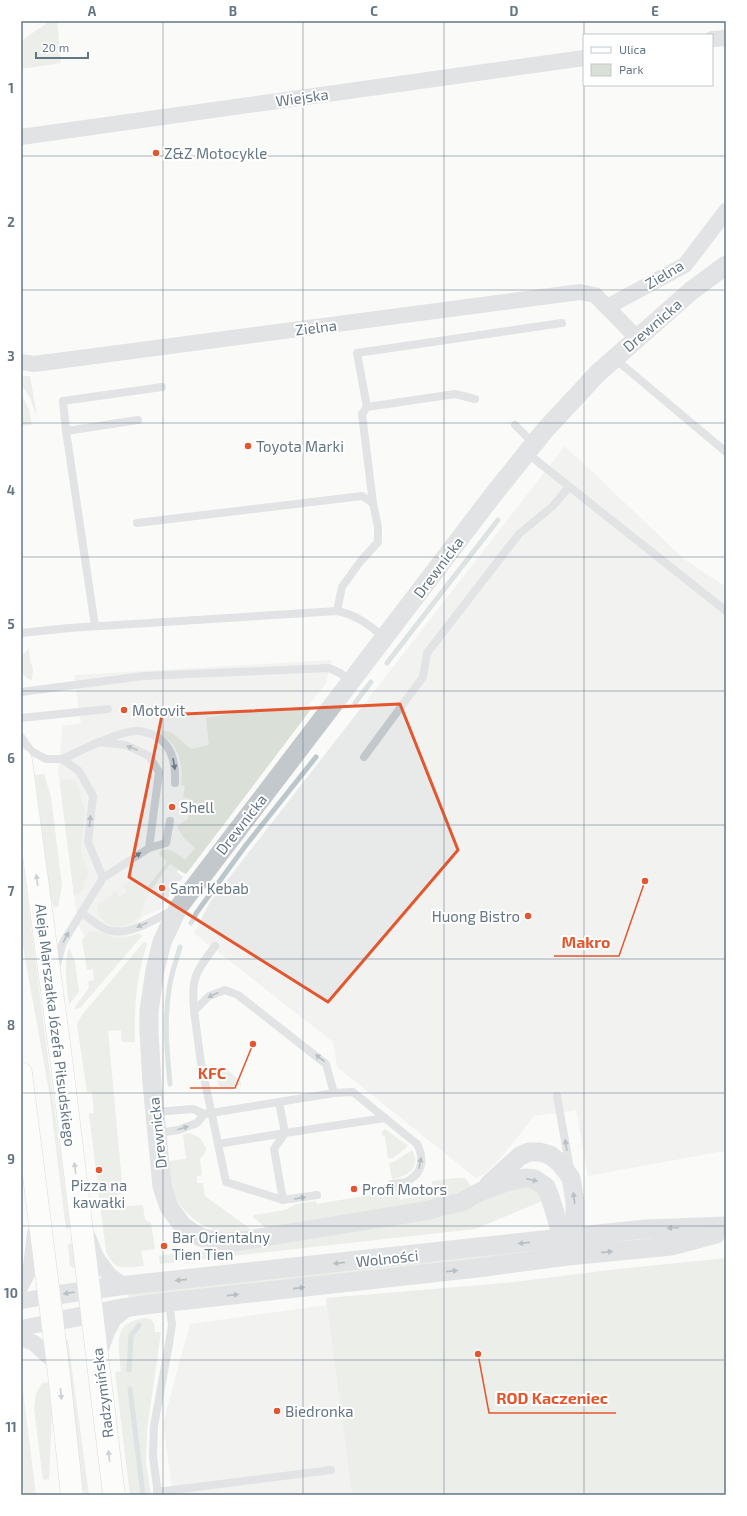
<svg xmlns="http://www.w3.org/2000/svg" width="747" height="1516" font-family="'Exo 2',sans-serif">
<style>
.built{fill:#e8e9e9}
.green{fill:#dadfd7}
.lines{fill:none;stroke-linecap:round;stroke-linejoin:round}
.stream{stroke:#bbc7cb;stroke-width:5}
.secondary-casing{stroke:#b3babf;stroke-width:23}
.service{stroke:#c3c8cc;stroke-width:8}
.minor{stroke:#c3c8cc;stroke-width:16}
.tertiary{stroke:#c3c8cc;stroke-width:19}
.secondary{stroke:#fff;stroke-width:22}
.oneway{fill:#6a7a87}
.oneway2{fill:#939fa8}
.marked{fill:none;stroke:#e4572e;stroke-width:3;stroke-linejoin:round}
.grid{fill:none;stroke:#657683;stroke-width:1;stroke-opacity:0.55}
.poi-dot{fill:#e4572e;stroke:#fff;stroke-width:1.5}
.labels{text-anchor:middle;dominant-baseline:central;stroke-width:4;stroke-linejoin:round;paint-order:stroke}
.street-label{font-size:15px;fill:#657683;stroke:#fff}
.poi-label{font-size:15px;fill:#657683;stroke:#fff;text-anchor:start}
.leader{fill:none;stroke:#e4572e;stroke-width:1.5}
.callout-dot{fill:#e4572e;stroke:#fff;stroke-width:1.5}
.callout-label{font-size:16px;text-anchor:middle;font-weight:bold;fill:#e4572e;stroke:#fff;stroke-width:4;stroke-linejoin:round;paint-order:stroke}
.neatline{fill:none;stroke:#657683;stroke-width:1.5}
.grid-label{font-size:13px;text-anchor:middle;font-weight:bold;fill:#657683}
</style>
<rect width="100%" height="100%" fill="#fafaf8"/>
<!-- built -->
<g class="built">
<polygon points="565,446 684,559 726,587 726,1152 718,1152 588,1176 576,1110 534,1116 505,1153 486,1173 476,1178 337,1067 333,1042 194,933 210,902"/>
<polygon points="332,660 326,683 177,872 183,877 159,910 143,916 122,942 94,956 78,924 58,771 63,726 81,723 74,675"/>
<polygon points="327,1305 352,1495 173,1495 163,1423 190,1324"/>
</g>
<!-- green -->
<g class="green">
<polygon points="50,21 57,21 61,63 21,69 21,41"/>
<polygon points="21,376 30,376 37,417 30,398 21,383"/>
<polygon points="21,394 29,409 32,425 21,426"/>
<path d="M29,648L30,660L33,669L32,680C21,678 21,666 21,657Z"/>
<path d="M310,706L312,708L187,873L185,874L170,864C163,873 156,882 150,892C140,907 146,919 126,925C121,927 116,927 111,925C102,921 98,915 97,906L116,891L120,897L127,892L123,886L130,880L137,882L146,889L167,862L159,854L160,851C170,846 178,855 185,860L195,848L183,837L177,826L188,819L191,799L183,797L185,786L181,785C183,771 181,754 171,742C166,738 160,735 155,730L171,732L191,749L209,745L206,718L235,713Z"/>
<polygon points="44,774 51,797 62,886 58,907 54,907 50,894 35,775"/>
<polygon points="68,779 76,781 85,810 81,851 88,873 84,889 74,896 60,784 62,780"/>
<polygon points="21,849 70,1228 66,1229 49,1091 24,952 21,929"/>
<path d="M94,931C115,937 117,942 139,933L142,936L80,1008L75,1009V1007L89,988L88,981L94,980L93,969L87,970L82,940L89,932Z"/>
<path d="M146,942L147,945C136,976 134,1009 135,1042H122L121,1030L108,1031L123,1193L116,1195L117,1207L143,1205L145,1220L151,1223L155,1249L141,1251L144,1266C124,1267 115,1273 106,1251L89,1114L94,1113L92,1092L87,1093L77,1024L82,1015L143,943Z"/>
<path d="M69,947L75,962L79,992L69,1005C67,986 63,966 69,947Z"/>
<polygon points="223,1066 241,1082 241,1085 222,1088 219,1086 215,1069"/>
<polygon points="385,1129 408,1146 393,1158 388,1159 385,1136 382,1136 382,1132"/>
<path d="M190,1133L200,1138L206,1148L205,1153L200,1159L202,1175L197,1176V1183H203L205,1196L253,1231C247,1232 240,1233 234,1233C207,1233 178,1213 171,1186C169,1178 169,1169 169,1161L186,1159L183,1134Z"/>
<path d="M412,1150C422,1168 408,1176 392,1179L389,1163L394,1162Z"/>
<polygon points="456,1178 465,1178 471,1186 457,1193 425,1203 266,1228 253,1217 254,1215 285,1210 296,1204 316,1201 317,1204 393,1191 393,1188 398,1187 400,1200 433,1194 432,1181"/>
<polygon points="519,1186 536,1189 545,1200 475,1229 160,1264 159,1256 203,1250 216,1252 277,1245 449,1215 477,1205 503,1190"/>
<polygon points="72,1243 75,1266 74,1268 70,1266 68,1244"/>
<polygon points="552,1247 549,1251 129,1298 128,1293"/>
<polygon points="726,1258 726,1495 352,1495 326,1298 505,1283 610,1270"/>
<path d="M145,1318C154,1319 155,1324 155,1332H161L147,1430L146,1463L151,1495H130L115,1372L121,1371C119,1344 111,1323 145,1318Z"/>
<polygon points="63,1340 68,1340 89,1495 84,1495"/>
<polygon points="21,1378 23,1392 36,1495 24,1495 21,1468"/>
<polygon points="50,1382 52,1412 49,1479 43,1480 34,1408 36,1394 42,1383"/>
</g>
<g class="lines">
<!-- stream -->
<g class="stream">
<polyline points="387,663 498,520"/>
<polyline points="355,703 371,682"/>
<polyline points="191,923 197,912 246,845 316,757"/>
<path d="M170,1084C167,1053 164,1021 169,989C171,975 176,961 180,947"/>
<polyline points="129,1370 131,1336 139,1325"/>
<polyline points="130,1389 143,1495"/>
</g>
<!-- secondary casing -->
<g class="secondary-casing">
<g id="secondary">
<polyline points="21,760 62,1066 114,1495"/>
<polyline points="21,1073 59,1374 72,1495"/>
</g>
</g>
<!-- service -->
<g class="service">
<polyline points="614,358 726,452"/>
<polyline points="367,407 357,353 562,323"/>
<polyline points="515,425 534,444"/>
<polyline points="66,431 63,401 162,387"/>
<polyline points="527,453 726,611"/>
<polyline points="373,503 362,414 367,407 455,394 475,399"/>
<polyline points="137,523 362,496 373,503 378,527 378,542 360,562 342,587 337,611"/>
<polyline points="95,626 66,431 138,420"/>
<path d="M21,633L69,628L337,611C357,615 369,625 384,637"/>
<polyline points="21,692 143,676 329,668 340,673 351,681"/>
<polyline points="21,718 108,709"/>
<polyline points="21,737 31,751 46,759 62,759 79,771 93,796 88,842 103,878 67,936 63,942 56,968"/>
<path d="M100,742C111,737 123,732 135,731C139,730 144,732 148,733C171,740 176,762 175,783"/>
<polyline points="364,757 423,677 427,653 519,534 553,506 569,487"/>
<polyline points="62,759 99,742 126,745 149,756 159,772 149,848 103,878"/>
<polyline points="149,848 166,843 170,821"/>
<path d="M82,913C90,919 99,927 108,930C128,937 156,919 173,910"/>
<path d="M194,1011C191,978 195,973 215,946"/>
<polyline points="557,1096 570,1169"/>
<polyline points="279,1102 285,1133 218,1144 201,1063 194,1011 209,996 225,990 238,995 326,1064 334,1093"/>
<path d="M155,1112L193,1109L204,1114L211,1113L334,1093L353,1092L417,1144C424,1158 424,1172 408,1181C404,1183 397,1183 392,1184"/>
<polyline points="157,1133 178,1130 197,1123 204,1114"/>
<polyline points="218,1144 226,1182 283,1200 317,1195"/>
<polyline points="283,1200 274,1149 285,1133 385,1118"/>
<polyline points="157,1492 331,1470"/>
<polyline points="158,1495 153,1456 154,1426 169,1344 172,1325 169,1302"/>
</g>
<!-- minor -->
<g class="minor">
<polyline points="712,39 726,38"/>
<polyline points="21,137 584,58"/>
<polyline points="607,307 685,265 726,211"/>
<polyline points="21,362 34,364 580,292 595,295 637,338"/>
<polyline points="88,1237 96,1257 109,1275 124,1286"/>
<polyline points="21,1286 31,1266 35,1233"/>
<polyline points="21,1301 49,1296"/>
<polyline points="21,1328 52,1322"/>
<polyline points="21,1338 34,1343 58,1365"/>
<polyline points="99,1354 107,1332 114,1319 129,1307"/>
</g>
<!-- tertiary -->
<g class="tertiary">
<polyline points="489,1184 520,1156 529,1152 540,1152 550,1155 560,1163 571,1178 575,1202 575,1237 570,1249"/>
<polyline points="568,1256 550,1197 546,1187 534,1179 526,1178 506,1182 482,1191 461,1202 424,1211 241,1241 226,1242 203,1238 194,1234 182,1225 169,1207 162,1186 152,1083 149,1032 149,1011 155,970 162,942 178,908 493,495 545,430 598,373 691,291 726,265"/>
<polyline points="49,1296 119,1286 589,1235 646,1229 726,1226"/>
<polyline points="52,1322 122,1308 169,1302 477,1268 568,1256 671,1246 716,1234"/>
</g>
<!-- secondary -->
<use href="#secondary" class="secondary"/>
</g>
<!-- one-way arrows -->
<defs><path id="oneway-solid" d="M-6-.8H1V-3.2L6.5 0L1 3.2V.8H-6Z"/></defs>
<g class="oneway">
<use href="#oneway-solid" transform="translate(132 748) rotate(-157)"/>
<use href="#oneway-solid" transform="translate(174 764) rotate(80)"/>
<use href="#oneway-solid" transform="translate(90 821) rotate(-84)"/>
<use href="#oneway-solid" transform="translate(136 856) rotate(-34)"/>
<use href="#oneway-solid" transform="translate(142 925) rotate(155)"/>
<use href="#oneway-solid" transform="translate(66 937) rotate(-62)"/>
<use href="#oneway-solid" transform="translate(213 995) rotate(155)"/>
<use href="#oneway-solid" transform="translate(320 1058) rotate(-142)"/>
<use href="#oneway-solid" transform="translate(183 1128) rotate(-18)"/>
<use href="#oneway-solid" transform="translate(566 1145) rotate(-99)"/>
<use href="#oneway-solid" transform="translate(420 1163) rotate(-79)"/>
<use href="#oneway-solid" transform="translate(532 1180) rotate(14)"/>
<use href="#oneway-solid" transform="translate(300 1198) rotate(-9)"/>
<use href="#oneway-solid" transform="translate(574 1198) rotate(-97)"/>
<use href="#oneway-solid" transform="translate(673 1228) rotate(177)"/>
<use href="#oneway-solid" transform="translate(524 1243) rotate(174)"/>
<use href="#oneway-solid" transform="translate(607 1252) rotate(-6)"/>
<use href="#oneway-solid" transform="translate(339 1263) rotate(174)"/>
<use href="#oneway-solid" transform="translate(452 1271) rotate(-6)"/>
<use href="#oneway-solid" transform="translate(181 1280) rotate(174)"/>
<use href="#oneway-solid" transform="translate(299 1288) rotate(-6)"/>
<use href="#oneway-solid" transform="translate(69 1293) rotate(171)"/>
<use href="#oneway-solid" transform="translate(233 1295) rotate(-6)"/>
</g>
<g class="oneway2">
<use href="#oneway-solid" transform="translate(37 880) rotate(-98)"/>
<use href="#oneway-solid" transform="translate(75 1168) rotate(-97)"/>
<use href="#oneway-solid" transform="translate(61 1394) rotate(84)"/>
<use href="#oneway-solid" transform="translate(109 1456) rotate(-97)"/>
</g>
<!-- marked area -->
<path d="M0 0H747V1516H0ZM400,704L458,850L328,1002L129,877L162,715Z" fill="#fafaf8" fill-opacity=".55" fill-rule="evenodd"/>
<path class="marked" d="M400,704L458,850L328,1002L129,877L162,715Z"/>
<!-- grid -->
<path class="grid" d="M163,21V1495M303,21V1495M444,21V1495M584,21V35M584,85V1495M21,156H726M21,290H726M21,423H726M21,557H726M21,691H726M21,825H726M21,959H726M21,1093H726M21,1226H726M21,1360H726"/>
<!-- markers -->
<g class="poi-dot">
<circle cx="156" cy="153" r="4"/>
<circle cx="248" cy="446" r="4"/>
<circle cx="124" cy="710" r="4"/>
<circle cx="172" cy="807" r="4"/>
<circle cx="162" cy="888" r="4"/>
<circle cx="528" cy="916" r="4"/>
<circle cx="99" cy="1170" r="4"/>
<circle cx="354" cy="1189" r="4"/>
<circle cx="164" cy="1246" r="4"/>
<circle cx="277" cy="1411" r="4"/>
</g>
<g class="labels">
<!-- street labels -->
<g class="street-label">
<text transform="translate(302 97) rotate(-8)">Wiejska</text>
<text transform="translate(664 274) rotate(-31)">Zielna</text>
<text transform="translate(652 325) rotate(-41)">Drewnicka</text>
<text transform="translate(316 327) rotate(-7)">Zielna</text>
<text transform="translate(438 567) rotate(-53)">Drewnicka</text>
<text transform="translate(241 824) rotate(-52)">Drewnicka</text>
<text transform="translate(56 1025) rotate(83)">Aleja Marszałka Józefa Piłsudskiego</text>
<text transform="translate(157 1133) rotate(-96)">Drewnicka</text>
<text transform="translate(387 1258) rotate(-6)">Wolności</text>
<text transform="translate(102 1393) rotate(-97)">Radzymińska</text>
</g>
<!-- poi labels -->
<g class="poi-label">
<text x="164" y="153">Z&amp;Z Motocykle</text>
<text x="256" y="446">Toyota Marki</text>
<text x="132" y="710">Motovit</text>
<text x="180" y="807">Shell</text>
<text x="170" y="888">Sami Kebab</text>
<text x="520" y="916" text-anchor="end">Huong Bistro</text>
<text x="99" y="1185" text-anchor="middle">Pizza na<tspan x="99" dy="17">kawałki</tspan></text>
<text x="362" y="1189">Profi Motors</text>
<text x="172" y="1237">Bar Orientalny<tspan x="172" dy="17">Tien Tien</tspan></text>
<text x="285" y="1411">Biedronka</text>
</g>
</g>
<!-- callouts -->
<path class="leader" d="M645 881L619 956H554M253 1044L235 1088H190M478 1354L489 1413H616"/>
<g class="callout-dot">
<circle cx="645" cy="881" r="4"/>
<circle cx="253" cy="1044" r="4"/>
<circle cx="478" cy="1354" r="4"/>
</g>
<g class="callout-label">
<text x="586" y="948">Makro</text>
<text x="212" y="1079">KFC</text>
<text x="552" y="1404">ROD Kaczeniec</text>
</g>
<!-- border -->
<rect width="747" height="1516" fill="none" stroke="#ffffff" stroke-width="44"/>
<!-- legend -->
<rect x="583" y="34" width="130" height="52" fill="#ffffff" stroke="#c1c8cd"/>
<rect x="591" y="47" width="20" height="6" fill="#ffffff" stroke="#c1c8cd"/>
<text x="619" y="54" font-size="12" fill="#657683">Ulica</text>
<rect x="591" y="64" width="20" height="12" fill="#dadfd7" stroke="#c1c8cd"/>
<text x="619" y="74" font-size="12" fill="#657683">Park</text>
<!-- scale -->
<path d="M36 52v6h52v-6" fill="none" stroke="#657683" stroke-width="2"/>
<text x="42" y="52" font-size="12" fill="#657683" stroke="#ffffff" stroke-width="3" paint-order="stroke">20 m</text>
<rect x="22" y="22" width="703" height="1472" class="neatline"/>
<g class="grid-label">
<text x="92" y="16">A</text>
<text x="233" y="16">B</text>
<text x="374" y="16">C</text>
<text x="514" y="16">D</text>
<text x="655" y="16">E</text>
<text x="11" y="93">1</text>
<text x="11" y="227">2</text>
<text x="11" y="361">3</text>
<text x="11" y="495">4</text>
<text x="11" y="629">5</text>
<text x="11" y="763">6</text>
<text x="11" y="896">7</text>
<text x="11" y="1030">8</text>
<text x="11" y="1164">9</text>
<text x="11" y="1298">10</text>
<text x="11" y="1432">11</text>
</g>
</svg>
